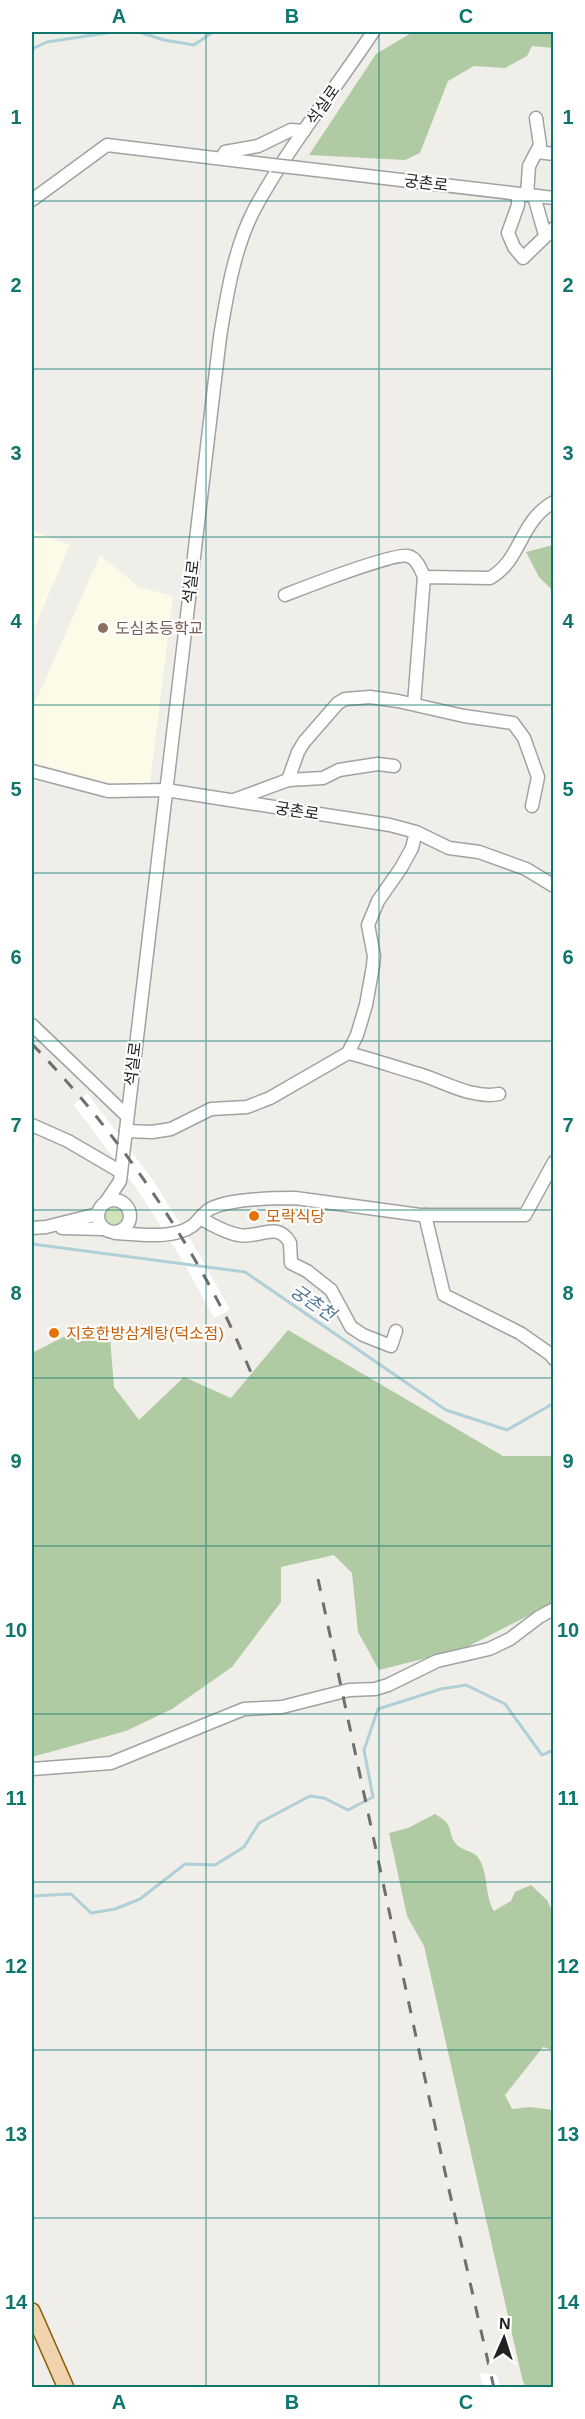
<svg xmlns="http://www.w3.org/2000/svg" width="585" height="2419" font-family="Arial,'Noto Sans KR',sans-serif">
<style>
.education{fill:#fcfbe7}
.grass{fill:#cee4b6}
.forest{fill:#b0caa3}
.pier{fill:#fff}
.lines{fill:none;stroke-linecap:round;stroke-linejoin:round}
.stream{stroke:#b0d0d8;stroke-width:3}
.minor-casing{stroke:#a2a2a2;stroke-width:15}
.major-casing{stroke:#8c6113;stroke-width:18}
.minor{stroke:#fff;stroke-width:12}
.major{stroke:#f1d3ae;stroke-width:15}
.rail{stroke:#6f6f6f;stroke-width:3;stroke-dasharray:12 12;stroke-linecap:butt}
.minor-bridge-casing{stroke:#a2a2a2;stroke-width:15;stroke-linecap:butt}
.minor-bridge{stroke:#fff;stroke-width:12}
.grid{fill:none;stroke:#0f766e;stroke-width:1.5;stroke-opacity:0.55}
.education-dot{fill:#8d6e63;stroke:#fff;stroke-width:2}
.food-dot{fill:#e8710a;stroke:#fff;stroke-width:2}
.labels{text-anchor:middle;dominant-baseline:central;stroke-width:4.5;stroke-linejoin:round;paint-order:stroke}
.street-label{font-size:16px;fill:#212121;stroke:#fff}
.education-label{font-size:16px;fill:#785e54;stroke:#fff;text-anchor:start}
.food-label{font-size:16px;fill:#c56008;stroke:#fff;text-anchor:start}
.water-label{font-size:18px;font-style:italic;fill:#527697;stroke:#fff}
.neatline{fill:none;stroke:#0f766e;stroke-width:2}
.grid-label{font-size:20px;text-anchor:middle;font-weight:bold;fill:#0f766e}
</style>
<rect width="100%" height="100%" fill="#f0eee9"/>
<!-- education -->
<g class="education">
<polygon points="32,531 70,545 32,633"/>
<polygon points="100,555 139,587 173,596 150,783 110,783 32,762 32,710"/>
</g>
<!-- grass -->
<circle class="grass" cx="114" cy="1216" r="9"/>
<!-- forest -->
<g class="forest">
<polygon points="413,32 553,32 553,48 532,46 527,56 505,68 474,66 448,81 420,153 405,160 309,155 376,54"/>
<polygon points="553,545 554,545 553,591 539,577 526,552"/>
<polygon points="87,1325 110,1338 114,1387 139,1420 184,1377 231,1398 288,1330 503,1456 553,1456 553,1603 463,1649 379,1670 358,1632 352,1573 334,1555 281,1567 281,1602 232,1667 172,1709 126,1731 32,1757 32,1353"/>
<path d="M435,1814C457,1827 445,1829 456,1844C461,1850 472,1851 477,1856C489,1871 484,1895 494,1911L511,1901L515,1892L531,1885L547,1900L553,1913V2050L543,2047L505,2095L512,2109L530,2107L553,2110V2387H526L523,2382L424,1946L407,1916L389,1833L408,1828Z"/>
</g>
<!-- pier -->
<g class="pier">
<polygon points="87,1093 152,1179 199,1254 230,1310 214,1318 183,1261 137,1189 74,1105"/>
<polygon points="480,2373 497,2375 500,2387 483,2387"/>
</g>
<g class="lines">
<!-- stream -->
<g class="stream">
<polyline points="139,32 164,40 194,45 213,32"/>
<polyline points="32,49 47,42 113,32"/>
<polyline points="32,1244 245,1272 446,1410 507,1430 554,1403"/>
<polyline points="32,1896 71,1894 91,1913 115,1909 140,1899 185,1864 215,1865 244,1847 259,1823 310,1796 324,1798 348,1810 373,1797 364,1750 378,1709 441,1689 466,1685 505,1704 542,1755 554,1750"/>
</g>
<!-- minor casing -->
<g class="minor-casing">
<g id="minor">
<polyline points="537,152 554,154"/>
<polyline points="222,157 225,152 258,146 291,130 304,131"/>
<polyline points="299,168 554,198"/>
<polyline points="518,194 518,205 508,233 514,247 523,258 554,228"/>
<polyline points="527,195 529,166 540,145 536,118"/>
<polyline points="534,196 545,235"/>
<polyline points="32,200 107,145 272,165"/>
<path d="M285,595C303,588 395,552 408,556C417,558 421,570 424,577"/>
<path d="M414,704L424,577L490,578C522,560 519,521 554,502"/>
<polyline points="32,771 108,791 166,790 390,825 416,832 449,848 479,852 526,869 554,886"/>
<polyline points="288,780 298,752 304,742 338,703 345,699 370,697 398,701 464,716 513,723 524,738 538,777 532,806"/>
<polyline points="234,800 288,780 323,778 339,770 358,767 378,764 394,766"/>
<polyline points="32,1025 127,1116"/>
<path d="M348,1053C372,1059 395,1067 419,1074C445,1082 472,1099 499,1094"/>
<polyline points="32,1125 68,1141 121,1172"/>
<polyline points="126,1131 152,1132 171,1129 211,1109 247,1107 270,1098 348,1053 357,1035 366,1005 373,966 374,956 368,925 378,901 401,868 412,848 416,832"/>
<circle cx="114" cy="1216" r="16"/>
<path d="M106,1202L120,1181L220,337C227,294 234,249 254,210C288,147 334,91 373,32"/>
<polyline points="425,1215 444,1295 520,1333 550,1354 554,1359"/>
<path d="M200,1218C212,1225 226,1233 239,1235C259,1239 277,1220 290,1243L291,1263L307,1271L331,1290L351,1327L363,1335L391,1346L396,1331"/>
<polyline points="32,1228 46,1227 98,1214"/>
<polyline points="62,1228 103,1229"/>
<path d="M115,1233C136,1234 173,1240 192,1226C199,1221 204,1211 212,1208C231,1199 273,1198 295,1198L420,1215H525L554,1162"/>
<polyline points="32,1769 111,1763 244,1709 282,1707 349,1690 375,1689 388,1685 437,1661 489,1649 510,1639 539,1617 554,1609"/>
</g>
</g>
<!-- major casing -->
<g class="major-casing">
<polyline id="major" points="32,2311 66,2388"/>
</g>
<!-- minor -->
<use href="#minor" class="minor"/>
<!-- major -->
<use href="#major" class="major"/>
<!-- rail -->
<g class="rail">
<path d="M32,1044C108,1122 173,1214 223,1311C235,1334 245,1359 255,1382"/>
<polyline points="318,1579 445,2172 494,2388"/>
</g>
<!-- minor-bridge casing -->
<g class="minor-bridge-casing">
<polyline id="minor-bridge" points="272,165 299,168"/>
</g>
<!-- minor-bridge -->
<use href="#minor-bridge" class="minor-bridge"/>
</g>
<!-- grid -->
<path class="grid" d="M206,32V2388M379,32V2388M32,201H554M32,369H554M32,537H554M32,705H554M32,873H554M32,1041H554M32,1210H554M32,1378H554M32,1546H554M32,1714H554M32,1882H554M32,2050H554M32,2218H554"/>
<!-- markers -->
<circle class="education-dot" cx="103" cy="628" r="6"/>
<g class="food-dot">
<circle cx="254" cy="1216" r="6"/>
<circle cx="54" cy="1333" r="6"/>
</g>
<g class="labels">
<!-- street labels -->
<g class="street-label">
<text transform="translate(323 105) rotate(-55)">석실로</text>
<text transform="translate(426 183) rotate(7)">궁촌로</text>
<text transform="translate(191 582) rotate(-83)">석실로</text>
<text transform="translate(297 811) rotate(9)">궁촌로</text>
<text transform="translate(133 1064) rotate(-83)">석실로</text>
</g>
<!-- education labels -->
<g class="education-label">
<text x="115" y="628">도심초등학교</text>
</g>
<!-- food labels -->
<g class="food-label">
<text x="266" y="1216">모락식당</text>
<text x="66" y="1333">지호한방삼계탕(덕소점)</text>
</g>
<!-- water labels -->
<g class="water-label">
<text transform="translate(313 1303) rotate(34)">궁촌천</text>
</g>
</g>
<!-- border -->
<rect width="585" height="2419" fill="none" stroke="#ffffff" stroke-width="66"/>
<!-- north arrow -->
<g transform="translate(504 2338) rotate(3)" stroke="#ffffff" stroke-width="4.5" paint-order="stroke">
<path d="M0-4.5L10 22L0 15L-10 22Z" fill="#212121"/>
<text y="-9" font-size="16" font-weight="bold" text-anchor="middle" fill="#212121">N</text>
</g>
<rect x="33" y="33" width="519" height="2353" class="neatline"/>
<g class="grid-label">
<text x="119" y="23">A</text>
<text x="292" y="23">B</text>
<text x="466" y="23">C</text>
<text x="16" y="124">1</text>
<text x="568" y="124">1</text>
<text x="16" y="292">2</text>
<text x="568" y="292">2</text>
<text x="16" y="460">3</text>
<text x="568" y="460">3</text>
<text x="16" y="628">4</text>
<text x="568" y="628">4</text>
<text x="16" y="796">5</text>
<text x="568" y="796">5</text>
<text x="16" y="964">6</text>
<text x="568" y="964">6</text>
<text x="16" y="1132">7</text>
<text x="568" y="1132">7</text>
<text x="16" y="1300">8</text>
<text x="568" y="1300">8</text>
<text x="16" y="1468">9</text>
<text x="568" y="1468">9</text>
<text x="16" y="1637">10</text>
<text x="568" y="1637">10</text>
<text x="16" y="1805">11</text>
<text x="568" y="1805">11</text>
<text x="16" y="1973">12</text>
<text x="568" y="1973">12</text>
<text x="16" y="2141">13</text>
<text x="568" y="2141">13</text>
<text x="16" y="2309">14</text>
<text x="568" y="2309">14</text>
<text x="119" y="2409">A</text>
<text x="292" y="2409">B</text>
<text x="466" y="2409">C</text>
</g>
</svg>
